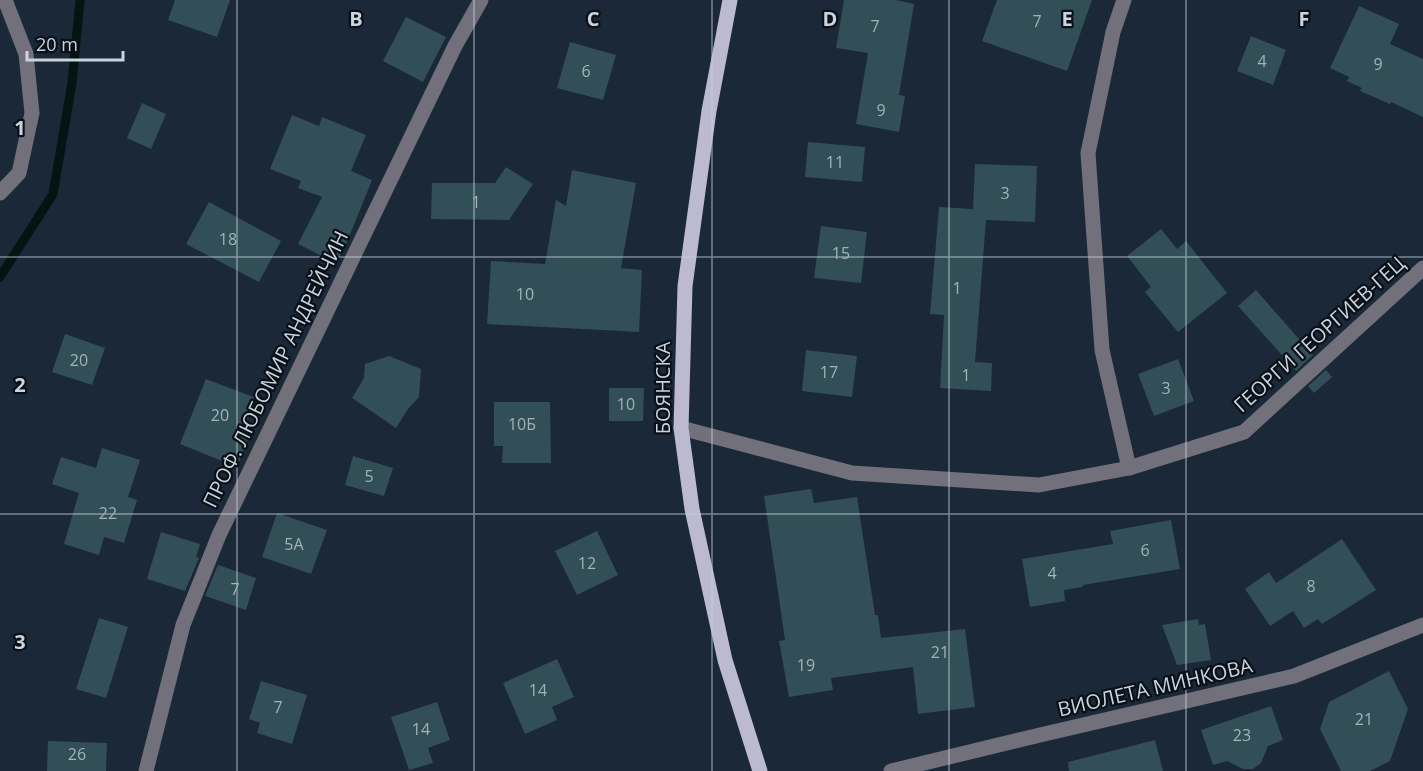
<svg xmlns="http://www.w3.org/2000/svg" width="1423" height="771" font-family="'Open Sans',sans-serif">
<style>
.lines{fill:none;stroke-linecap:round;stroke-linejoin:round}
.stream{stroke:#051312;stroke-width:9}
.building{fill:#324e57}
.minor{stroke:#71707b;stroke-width:15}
.major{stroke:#bbbad1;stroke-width:15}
.grid{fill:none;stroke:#cad3de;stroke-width:1.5;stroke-opacity:0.55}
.labels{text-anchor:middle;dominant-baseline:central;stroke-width:4.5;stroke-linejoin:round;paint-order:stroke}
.number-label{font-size:16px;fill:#a4b2bc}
.street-label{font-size:20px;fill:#cad3de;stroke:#0a1017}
.grid-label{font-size:20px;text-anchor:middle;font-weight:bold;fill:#cad3de;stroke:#0a1017;stroke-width:4.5;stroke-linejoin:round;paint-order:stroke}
</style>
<rect width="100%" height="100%" fill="#1a2838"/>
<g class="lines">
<!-- stream -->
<polyline class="stream" points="0,277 53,194 72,83 80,0"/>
</g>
<!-- building -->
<g class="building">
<polygon points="175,0 230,0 217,37 168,20"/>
<polygon points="844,0 896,0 914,4 899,95 905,96 899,132 856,124 868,53 836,48"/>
<polygon points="997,0 1092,0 1067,71 982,41"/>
<polygon points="1359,6 1399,24 1390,44 1423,59 1423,117 1391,102 1390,104 1360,91 1362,88 1347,81 1349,77 1330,68"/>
<polygon points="406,17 446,37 423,82 383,61"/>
<polygon points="1251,36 1286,50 1273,85 1237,71"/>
<polygon points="570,42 616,55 603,100 557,88"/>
<polygon points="142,103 166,114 151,149 127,138"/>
<polygon points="292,115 319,126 322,117 366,135 351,171 372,180 347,242 336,263 298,244 322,197 298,188 301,181 270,169"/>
<polygon points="808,142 865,147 862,182 805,177"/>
<polygon points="975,164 1037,166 1035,222 986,220 975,362 992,363 991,391 940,388 944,315 930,314 939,207 973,209"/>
<polygon points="506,167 533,184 509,220 431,219 432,183 495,183"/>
<polygon points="572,170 636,183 621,268 642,270 639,332 487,324 491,261 545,264 556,200 566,206"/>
<polygon points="209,202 281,241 259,282 186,244"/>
<polygon points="821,226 867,232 861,283 814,278"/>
<polygon points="1161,229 1177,249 1186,241 1227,293 1178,332 1145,292 1151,287 1127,256"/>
<polygon points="1256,290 1313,355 1296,371 1238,306"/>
<polygon points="65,334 105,348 92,385 52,372"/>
<polygon points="806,350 857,356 852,397 802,391"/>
<polygon points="389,356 421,369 419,397 408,409 396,428 352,398 364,378 365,364"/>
<polygon points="1178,359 1194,401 1154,416 1138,374"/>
<polygon points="1326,370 1332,377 1314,393 1308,386"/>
<polygon points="206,379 256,398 243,431 250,433 237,467 180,444"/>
<polygon points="609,388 644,388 643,421 609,421"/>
<polygon points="494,402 550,402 551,463 502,463 503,446 494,446"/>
<polygon points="102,448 140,460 128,497 137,500 124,543 104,537 99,555 64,544 79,493 52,484 61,457 96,468"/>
<polygon points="353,456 393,468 384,496 345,485"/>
<polygon points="811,489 814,503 857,497 875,615 878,615 881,638 965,629 975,707 918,714 913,667 831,678 833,690 789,697 779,641 785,640 764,496"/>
<polygon points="277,513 327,530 311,574 262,557"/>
<polygon points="1171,520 1180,569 1083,585 1083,587 1064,590 1065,601 1030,607 1022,559 1113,544 1110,531"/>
<polygon points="597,531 618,575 577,595 555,551"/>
<polygon points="161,532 200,544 196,557 199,558 185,591 147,579"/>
<polygon points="1342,539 1376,590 1322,624 1318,619 1304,628 1293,611 1270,626 1245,589 1269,572 1276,583"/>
<polygon points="218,565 256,578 246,610 205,596"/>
<polygon points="99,618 128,627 106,698 76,689"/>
<polygon points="1198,619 1199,625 1205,624 1211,660 1177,665 1162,625"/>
<polygon points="557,659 574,697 552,707 557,720 525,734 503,683"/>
<polygon points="1389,671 1408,709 1390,761 1370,771 1341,771 1320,729 1329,702"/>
<polygon points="261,681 307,695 292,744 257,733 260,723 249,719"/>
<polygon points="437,702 450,740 428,748 433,763 409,770 391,717"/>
<polygon points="1271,706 1283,740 1268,746 1261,763 1253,769 1243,769 1227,761 1213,765 1201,730"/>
<polygon points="1155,740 1163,771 1069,771 1068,762"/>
<polygon points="48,741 107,743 106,771 47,771"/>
</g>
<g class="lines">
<!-- minor -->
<g class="minor">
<polyline points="1124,0 1113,32 1088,153 1102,350 1129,468"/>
<polyline points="0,193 19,173 32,113 26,54 5,0"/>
<polyline points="681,428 852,473 1039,485 1129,468 1244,432 1423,268"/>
<polyline points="146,771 183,625 219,535 455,46 481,0"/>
<polyline points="891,771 1040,735 1294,676 1423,625"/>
</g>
<!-- major -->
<polyline class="major" points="730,0 709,111 685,286 681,428 692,509 725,660 760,771"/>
</g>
<!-- grid -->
<path class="grid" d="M237,0V771M474,0V771M712,0V771M949,0V771M1186,0V771M0,257H1423M0,514H1423"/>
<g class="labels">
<!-- number labels -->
<g class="number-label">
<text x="1037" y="21">7</text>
<text x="875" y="26">7</text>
<text x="1262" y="61">4</text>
<text x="1378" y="64">9</text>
<text x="586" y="71">6</text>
<text x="881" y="110">9</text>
<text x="835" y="162">11</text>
<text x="1005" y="193">3</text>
<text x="476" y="202">1</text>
<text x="228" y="239">18</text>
<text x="841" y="253">15</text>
<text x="957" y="288">1</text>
<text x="525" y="294">10</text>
<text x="79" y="360">20</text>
<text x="829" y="372">17</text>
<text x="966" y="375">1</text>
<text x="1166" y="388">3</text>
<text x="626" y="404">10</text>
<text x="220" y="415">20</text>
<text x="522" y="424">10Б</text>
<text x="369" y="476">5</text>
<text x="108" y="513">22</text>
<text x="294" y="544">5А</text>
<text x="1145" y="550">6</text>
<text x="587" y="563">12</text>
<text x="1052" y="573">4</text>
<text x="1311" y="586">8</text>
<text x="235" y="589">7</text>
<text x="940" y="652">21</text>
<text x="806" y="665">19</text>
<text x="538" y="690">14</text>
<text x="278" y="707">7</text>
<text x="1364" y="719">21</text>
<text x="421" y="729">14</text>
<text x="1242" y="735">23</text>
<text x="77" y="754">26</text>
</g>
<!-- street labels -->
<g class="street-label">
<text transform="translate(1319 334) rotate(-42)">ГЕОРГИ ГЕОРГИЕВ-ГЕЦ</text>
<text transform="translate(275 369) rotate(-64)">ПРОФ. ЛЮБОМИР АНДРЕЙЧИН</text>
<text transform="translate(662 388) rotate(-90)">БОЯНСКА</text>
<text transform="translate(1155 687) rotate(-13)">ВИОЛЕТА МИНКОВА</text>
</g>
</g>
<g class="grid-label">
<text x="356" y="26">B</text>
<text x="593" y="26">C</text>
<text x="830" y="26">D</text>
<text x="1067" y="26">E</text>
<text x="1304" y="26">F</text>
<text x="20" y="135">1</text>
<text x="20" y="392">2</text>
<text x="20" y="649">3</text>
</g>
<!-- scale -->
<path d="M27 51v9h96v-9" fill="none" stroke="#cad3de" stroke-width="3"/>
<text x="36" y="51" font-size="18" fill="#cad3de" stroke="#0a1017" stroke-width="4.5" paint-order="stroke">20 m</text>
</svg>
